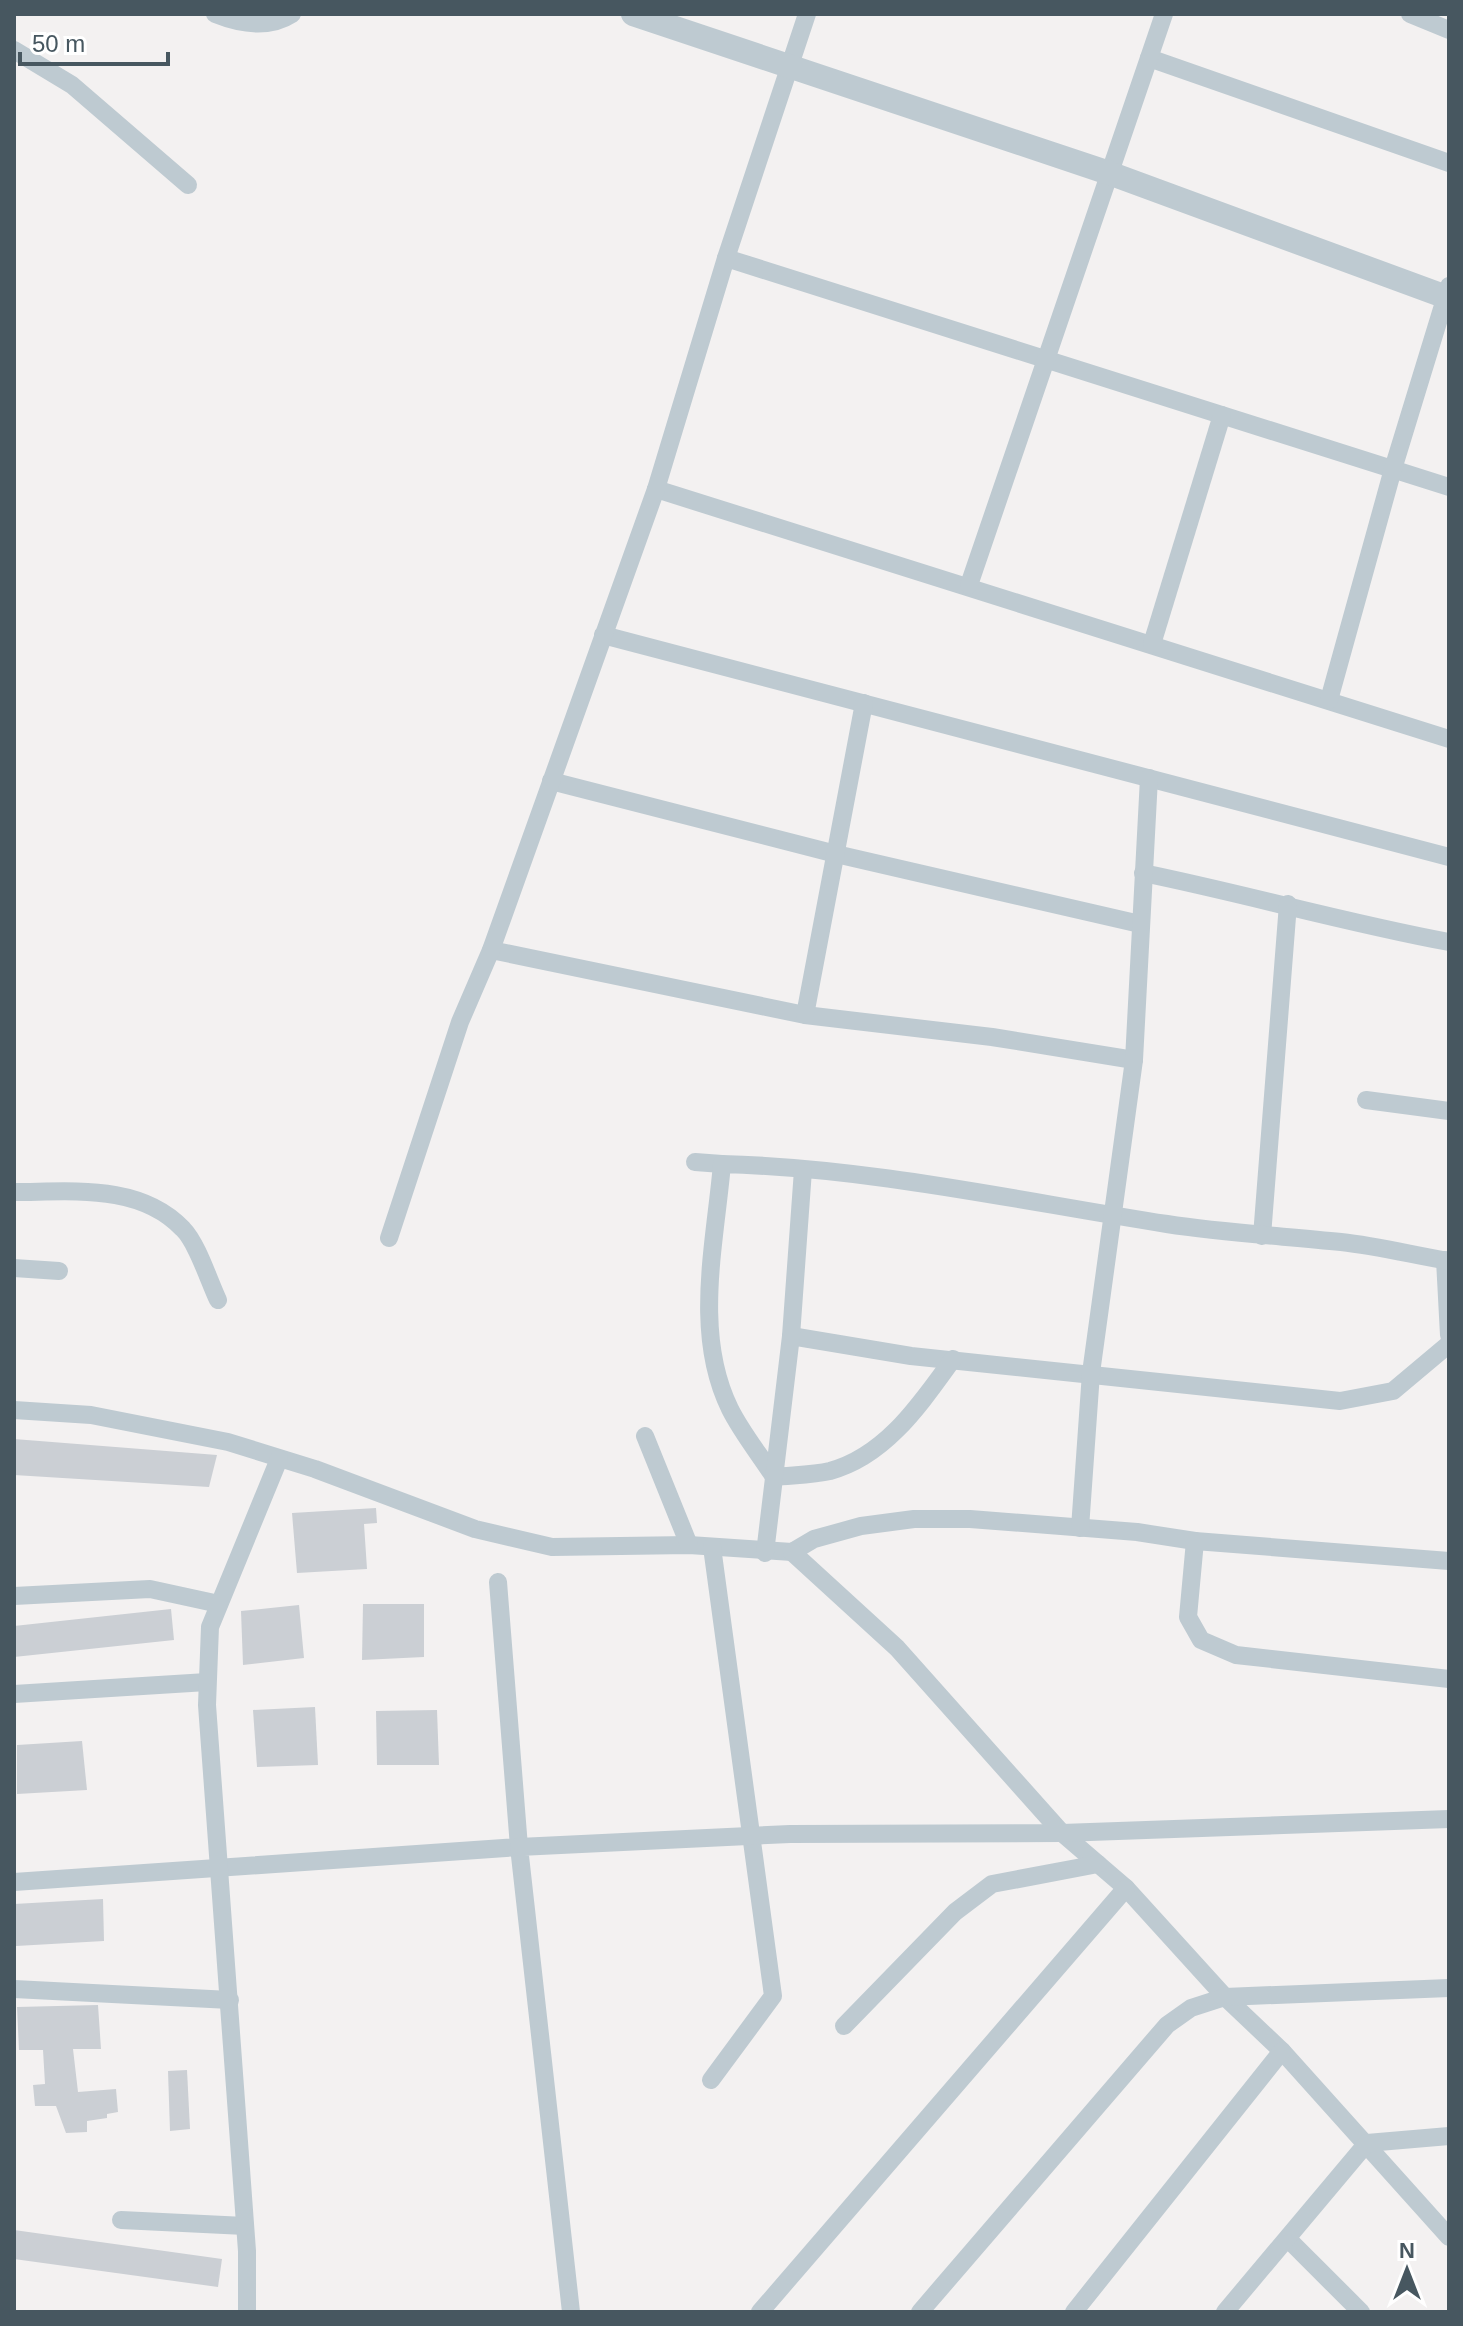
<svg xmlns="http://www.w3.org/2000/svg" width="1463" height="2326" font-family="Helvetica,sans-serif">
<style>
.building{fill:#cbcfd4}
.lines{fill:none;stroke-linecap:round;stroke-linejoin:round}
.minor{stroke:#becad1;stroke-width:18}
.tertiary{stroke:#becad1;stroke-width:24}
</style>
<rect width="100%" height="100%" fill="#f3f1f1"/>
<!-- building -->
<g class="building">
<polygon points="14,1439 217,1455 209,1487 14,1475"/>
<polygon points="376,1508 377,1523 364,1524 367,1569 297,1573 292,1513"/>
<polygon points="363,1604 424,1604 424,1657 362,1660"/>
<polygon points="299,1605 304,1658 243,1665 241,1611"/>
<polygon points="171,1609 174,1640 14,1657 14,1626"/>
<polygon points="315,1707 318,1765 257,1767 253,1710"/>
<polygon points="437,1710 439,1765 377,1765 376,1711"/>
<polygon points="82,1741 87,1790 17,1794 17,1745"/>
<polygon points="103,1899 104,1941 16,1946 14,1904"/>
<polygon points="98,2005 101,2049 73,2049 78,2092 116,2089 118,2112 107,2114 107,2118 87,2121 87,2132 66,2133 56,2106 35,2106 33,2085 45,2084 43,2050 19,2050 17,2007"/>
<polygon points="187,2070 190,2129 170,2131 168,2071"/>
<polygon points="14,2230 222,2259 218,2287 14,2259"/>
</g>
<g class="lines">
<!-- minor -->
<g class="minor">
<path d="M215,14C240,24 269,29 292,14"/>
<polyline points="1410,14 1449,30"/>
<polyline points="14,50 72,85 188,185"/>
<polyline points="1149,58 1449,163"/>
<polyline points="726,258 1449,487"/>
<polyline points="656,489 1449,739"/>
<polyline points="969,585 1164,14"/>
<polyline points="603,635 1449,857"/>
<polyline points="1152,644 1222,415"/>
<polyline points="1329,700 1393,469 1449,286"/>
<polyline points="551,781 836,854 1140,924"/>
<path d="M1143,873C1246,894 1346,923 1449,942"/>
<polyline points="491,950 805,1015 992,1037 1134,1060"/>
<polyline points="805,1015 864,703"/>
<polyline points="1366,1100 1449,1111"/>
<polyline points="695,1162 722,1164"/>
<path d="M14,1192C70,1192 140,1183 183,1229C197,1243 209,1281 218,1300"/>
<polyline points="1262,1236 1288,904"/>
<polyline points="389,1238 460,1022 491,950 656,489 726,258 807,14"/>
<polyline points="1445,1260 1449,1335"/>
<polyline points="14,1268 59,1271"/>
<polyline points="791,1336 911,1356 1340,1401 1393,1391 1449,1344"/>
<path d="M953,1359C921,1403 886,1456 830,1471C813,1475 792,1475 774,1477C760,1455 742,1433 730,1409C693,1334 715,1244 722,1164C872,1168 1019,1201 1167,1224C1225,1233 1283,1236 1341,1242C1378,1246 1413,1255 1449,1261"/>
<polyline points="14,1410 91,1415 228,1442 315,1469 475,1529 552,1547 689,1545 792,1552 814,1539 861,1526 914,1519 970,1519 1137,1532 1195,1541"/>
<polyline points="645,1436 689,1545"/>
<polyline points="1080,1528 1091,1373 1134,1060 1149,778"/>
<polyline points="792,1552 897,1648 1062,1833 1126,1888 1225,1997 1282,2051 1449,2237"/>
<polyline points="765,1553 791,1336 803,1170"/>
<polyline points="1449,1561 1195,1541 1188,1617 1201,1640 1236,1655 1449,1679"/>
<polyline points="14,1596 150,1589 219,1604"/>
<polyline points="14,1694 207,1682"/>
<polyline points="14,1882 519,1847 498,1582"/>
<polyline points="14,1989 230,2000"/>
<polyline points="844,2026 955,1912 992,1884 1098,1864"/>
<polyline points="711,2080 773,1996 712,1547"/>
<polyline points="121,2220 245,2226"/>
<polyline points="1288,2239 1361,2312"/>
<polyline points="247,2312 247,2251 207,1705 210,1627 279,1459"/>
<polyline points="571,2312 519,1847 790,1834 1062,1833 1449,1819"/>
<polyline points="760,2312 1126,1888"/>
<polyline points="920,2312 1167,2025 1191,2008 1225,1997 1449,1988"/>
<polyline points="1074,2312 1282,2051"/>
<polyline points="1225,2312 1367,2143 1449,2136"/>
</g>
<!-- tertiary -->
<polyline class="tertiary" points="633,14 1109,173 1449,298"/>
</g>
<!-- border -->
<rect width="1463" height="2326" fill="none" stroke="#475760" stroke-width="32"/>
<!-- north arrow -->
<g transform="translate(1407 2270)" stroke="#ffffff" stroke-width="6" paint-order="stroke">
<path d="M0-6L14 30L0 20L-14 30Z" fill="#475760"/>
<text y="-12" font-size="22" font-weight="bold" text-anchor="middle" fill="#475760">N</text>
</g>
<!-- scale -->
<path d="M20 52v12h148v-12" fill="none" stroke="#475760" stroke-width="4"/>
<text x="32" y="52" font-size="24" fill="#475760" stroke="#ffffff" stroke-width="6" paint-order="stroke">50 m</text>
</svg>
